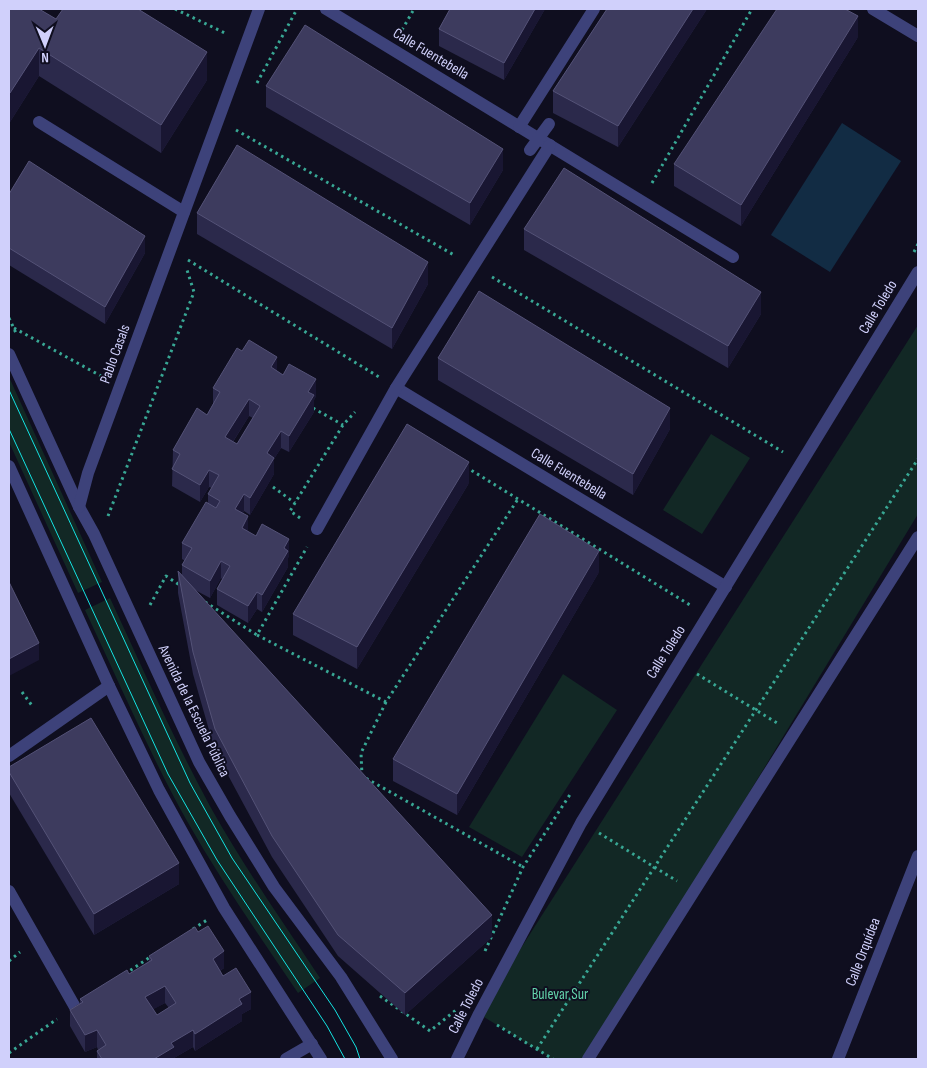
<svg xmlns="http://www.w3.org/2000/svg" width="927" height="1068" font-family="'Sofia Sans Condensed',sans-serif">
<style>
.green{fill:#122825}
.water{fill:#122c44}
.lines{fill:none;stroke-linecap:round;stroke-linejoin:round}
.path{stroke:#38a794;stroke-width:3;stroke-dasharray:2.5 4;stroke-linecap:butt}
.minor{stroke:#3d427a;stroke-width:12}
.tram{stroke:#14e3e2;stroke-width:1}
.wall{fill:#2b294b;fill-rule:evenodd}
.shaded-wall{fill:#191632}
.building{fill:#3d3b5e;stroke:#545277;fill-rule:evenodd}
.labels{text-anchor:middle;dominant-baseline:central;stroke-width:4;stroke-linejoin:round;paint-order:stroke}
.street-label{font-size:15px;fill:#d0d0fb;stroke:#0f0e1f}
.park-label{font-size:15px;fill:#63d4ac;stroke:#0f0e1f}
</style>
<rect width="100%" height="100%" fill="#0f0e1f"/>
<!-- green -->
<g class="green">
<polygon points="918,325 918,514 588,1059 552,1059 479,1014"/>
<polygon points="9,377 102,582 78,593 9,442"/>
<polygon points="711,434 750,458 702,534 663,510"/>
<path d="M110,598C143,669 174,740 211,808C244,867 283,922 320,978L298,993C260,937 221,881 187,821C149,753 118,680 85,610Z"/>
<polygon points="563,674 617,710 522,857 469,827"/>
</g>
<!-- water -->
<polygon class="water" points="842,123 901,161 830,272 771,235"/>
<g class="lines">
<!-- path -->
<g class="path">
<polyline points="175,9 227,34"/>
<polyline points="402,30 414,9"/>
<polyline points="257,83 297,9"/>
<polyline points="236,130 454,255"/>
<polyline points="652,183 752,9"/>
<polyline points="914,252 918,244"/>
<polyline points="188,260 379,377"/>
<polyline points="492,277 783,452"/>
<polyline points="9,318 16,333"/>
<polyline points="14,328 101,376"/>
<polyline points="313,408 343,425"/>
<polyline points="466,467 690,605"/>
<polyline points="273,487 295,503"/>
<polyline points="108,516 194,292 187,270"/>
<polyline points="300,518 290,511 343,425 355,412"/>
<polyline points="205,602 257,635 307,547"/>
<polyline points="150,605 166,576 181,586"/>
<polyline points="257,635 386,702 518,499"/>
<polyline points="697,674 777,723"/>
<polyline points="22,692 33,707"/>
<polyline points="386,702 361,753 362,776 523,867"/>
<polyline points="599,833 677,881"/>
<polyline points="193,929 207,920"/>
<polyline points="485,951 523,867 571,793"/>
<polyline points="9,961 20,952"/>
<polyline points="125,974 153,955"/>
<polyline points="380,996 430,1031 456,1010"/>
<polyline points="497,1025 553,1059"/>
<polyline points="537,1049 918,459"/>
<polyline points="9,1053 57,1019"/>
</g>
<!-- minor -->
<g class="minor">
<polyline points="326,9 733,257"/>
<polyline points="873,9 918,36"/>
<polyline points="39,122 184,212"/>
<polyline points="519,127 594,9"/>
<polyline points="530,150 549,124"/>
<polyline points="9,354 79,507 94,534 199,762 230,816 274,887 341,977 392,1059"/>
<polyline points="396,388 726,587"/>
<polyline points="9,466 109,686 159,790 224,908 321,1059"/>
<polyline points="79,507 88,473 259,9"/>
<polyline points="317,529 396,388 550,145"/>
<polyline points="9,756 109,686"/>
<polyline points="9,891 75,1007"/>
<polyline points="286,1059 312,1044"/>
<polyline points="457,1059 479,1014 581,823 918,272"/>
<polyline points="588,1059 918,537"/>
<polyline points="838,1059 918,856"/>
</g>
<!-- tram -->
<g class="tram">
<polyline points="9,390 190,783 232,858 335,1010 356,1047 360,1059"/>
<polyline points="9,429 168,774 217,860 327,1026 345,1059"/>
</g>
</g>
<!-- wall -->
<g class="wall">
<polygon points="9,9 56,19 207,80 161,153 39,76 10,122 9,121"/>
<polygon points="450,9 545,9 504,80 439,46 439,29"/>
<polygon points="607,9 707,9 618,147 553,113 553,91"/>
<polygon points="858,37 741,226 674,186 674,164"/>
<polygon points="266,86 503,170 470,225 266,107"/>
<polygon points="9,194 145,253 105,324 9,265"/>
<polygon points="197,213 428,284 392,349 197,234"/>
<polygon points="524,229 761,314 728,368 524,250"/>
<polygon points="438,358 670,429 633,495 438,380"/>
<path d="M277,371L316,396L314,400V412L289,452L281,448L274,459V474L250,515L244,511L243,513L248,532L289,556L288,558V567L262,612L257,609L248,623L217,605V589L222,579L221,578L210,598L195,590L492,937L405,1015L338,956L272,857L215,751L193,674L178,593V571L182,575V565L185,561L182,559V543L208,503V494L212,488L209,487L200,502L172,486L173,450L207,415L213,404V388ZM249,416L253,418L237,444L233,442Z"/>
<polygon points="469,483 357,669 293,635 293,614"/>
<polygon points="599,572 457,815 393,781 393,759"/>
<polygon points="9,767 179,884 94,935 9,793"/>
<path d="M198,932L224,968L220,971L223,976L251,1009L242,1014V1021L195,1051L193,1047L174,1058V1059H97V1051L98,1050L97,1047L85,1052L70,1026V1010L80,1003V999L129,974L149,961V956ZM165,1003L169,1008L157,1015L153,1009Z"/>
</g>
<!-- shaded-wall -->
<g class="shaded-wall">
<polygon points="535,9 545,9 504,80 504,63"/>
<polygon points="693,9 707,9 618,147 618,126"/>
<polygon points="858,16 858,37 741,226 741,205"/>
<polygon points="39,48 39,76 10,122 10,93"/>
<polygon points="207,52 207,80 161,153 161,125"/>
<polygon points="503,149 503,170 470,225 470,203"/>
<polygon points="145,236 145,253 105,324 105,307"/>
<polygon points="428,262 428,284 392,349 392,328"/>
<polygon points="761,292 761,314 728,368 728,346"/>
<polygon points="277,357 277,374 271,367"/>
<polygon points="316,379 316,396 314,400 314,412 289,452 289,436 308,392"/>
<polygon points="249,399 249,416 225,454 225,437"/>
<polygon points="670,408 670,429 633,495 633,474"/>
<polygon points="281,431 281,448 274,459 274,474 250,515 250,498 267,453"/>
<polygon points="469,462 469,483 357,669 357,647"/>
<polygon points="209,470 209,487 200,502 200,485"/>
<polygon points="244,494 244,511 235,526 235,509"/>
<polygon points="248,516 248,533 242,528"/>
<polygon points="289,539 289,556 288,558 288,567 262,612 262,595 284,548"/>
<polygon points="599,551 599,572 457,815 457,794"/>
<polygon points="221,561 221,578 210,598 210,581"/>
<polygon points="257,592 257,609 248,623 248,606"/>
<polygon points="39,643 39,660 9,676 9,659"/>
<polygon points="179,863 179,884 94,935 94,914"/>
<polygon points="492,915 492,937 405,1015 405,993"/>
<polygon points="224,951 224,968 213,975 213,959"/>
<polygon points="165,986 165,1003 145,1014 145,997"/>
<polygon points="251,992 251,1009 242,1014 242,1021 195,1051 195,1034 239,999"/>
<polygon points="97,1030 97,1047 85,1052 85,1035"/>
<polygon points="193,1030 193,1047 174,1058 174,1059 154,1059 171,1043"/>
</g>
<!-- building -->
<g class="building">
<polygon points="9,9 39,9 56,19 63,9 138,9 207,52 161,125 39,48 10,93 9,92"/>
<polygon points="450,9 535,9 504,63 439,29"/>
<polygon points="607,9 693,9 618,126 553,91"/>
<polygon points="777,9 845,9 858,16 741,205 674,164"/>
<polygon points="305,25 503,149 470,203 266,86"/>
<polygon points="237,145 428,262 392,328 197,213"/>
<polygon points="29,161 145,236 105,307 9,248 9,194"/>
<polygon points="564,168 761,292 728,346 524,229"/>
<polygon points="479,291 670,408 633,474 438,358"/>
<path d="M249,340L277,357L271,367L283,375L289,364L316,379L308,392L314,395L289,436L281,431L267,453L274,458L250,498L244,494L235,509L248,516L242,528L256,536L262,524L289,539L284,548L288,551L262,595L257,592L248,606L217,589L230,566L221,561L210,581L182,565L192,548L182,543L206,502L216,508L220,501L208,494L219,475L209,470L200,485L172,469L180,454L173,450L197,408L207,415L220,392L213,388L237,348L242,351ZM249,399L260,406L237,444L225,437Z"/>
<polygon points="407,424 469,462 357,647 293,614"/>
<polygon points="540,514 599,551 457,794 393,759"/>
<polygon points="178,571 492,915 405,993 338,935 272,836 215,729 193,652"/>
<polygon points="9,582 39,643 9,659"/>
<polygon points="91,718 179,863 94,914 9,772 9,767"/>
<path d="M208,926L224,951L213,959L223,976L236,968L251,992L239,999L242,1004L195,1034L193,1030L171,1043L174,1047L154,1059H102L97,1051L106,1045L97,1030L85,1035L70,1010L83,1002L80,999L127,970L129,974L152,960L149,956L195,927L198,932ZM165,986L176,1003L157,1015L145,997Z"/>
</g>
<g class="labels">
<!-- street labels -->
<g class="street-label">
<text transform="translate(431 54) rotate(31)">Calle Fuentebella</text>
<text transform="translate(878 307) rotate(-59)">Calle Toledo</text>
<text transform="translate(115 354) rotate(-70)">Pablo Casals</text>
<text transform="translate(569 474) rotate(31)">Calle Fuentebella</text>
<text transform="translate(666 652) rotate(-58)">Calle Toledo</text>
<text transform="translate(194 711) rotate(64)">Avenida de la Escuela Pública</text>
<text transform="translate(863 952) rotate(-69)">Calle Orquídea</text>
<text transform="translate(466 1006) rotate(-63)">Calle Toledo</text>
</g>
<!-- park labels -->
<g class="park-label">
<text x="560" y="994">Bulevar Sur</text>
</g>
</g>
<!-- border -->
<rect width="927" height="1068" fill="none" stroke="#d0d0fb" stroke-width="20"/>
<!-- north arrow -->
<g transform="translate(45 45) rotate(179)" stroke="#0f0e1f" stroke-width="4" paint-order="stroke">
<path d="M0-4L9 19L0 12L-9 19Z" fill="#d0d0fb"/>
<text y="-8" font-size="14" font-weight="bold" text-anchor="middle" fill="#d0d0fb">N</text>
</g>
</svg>
